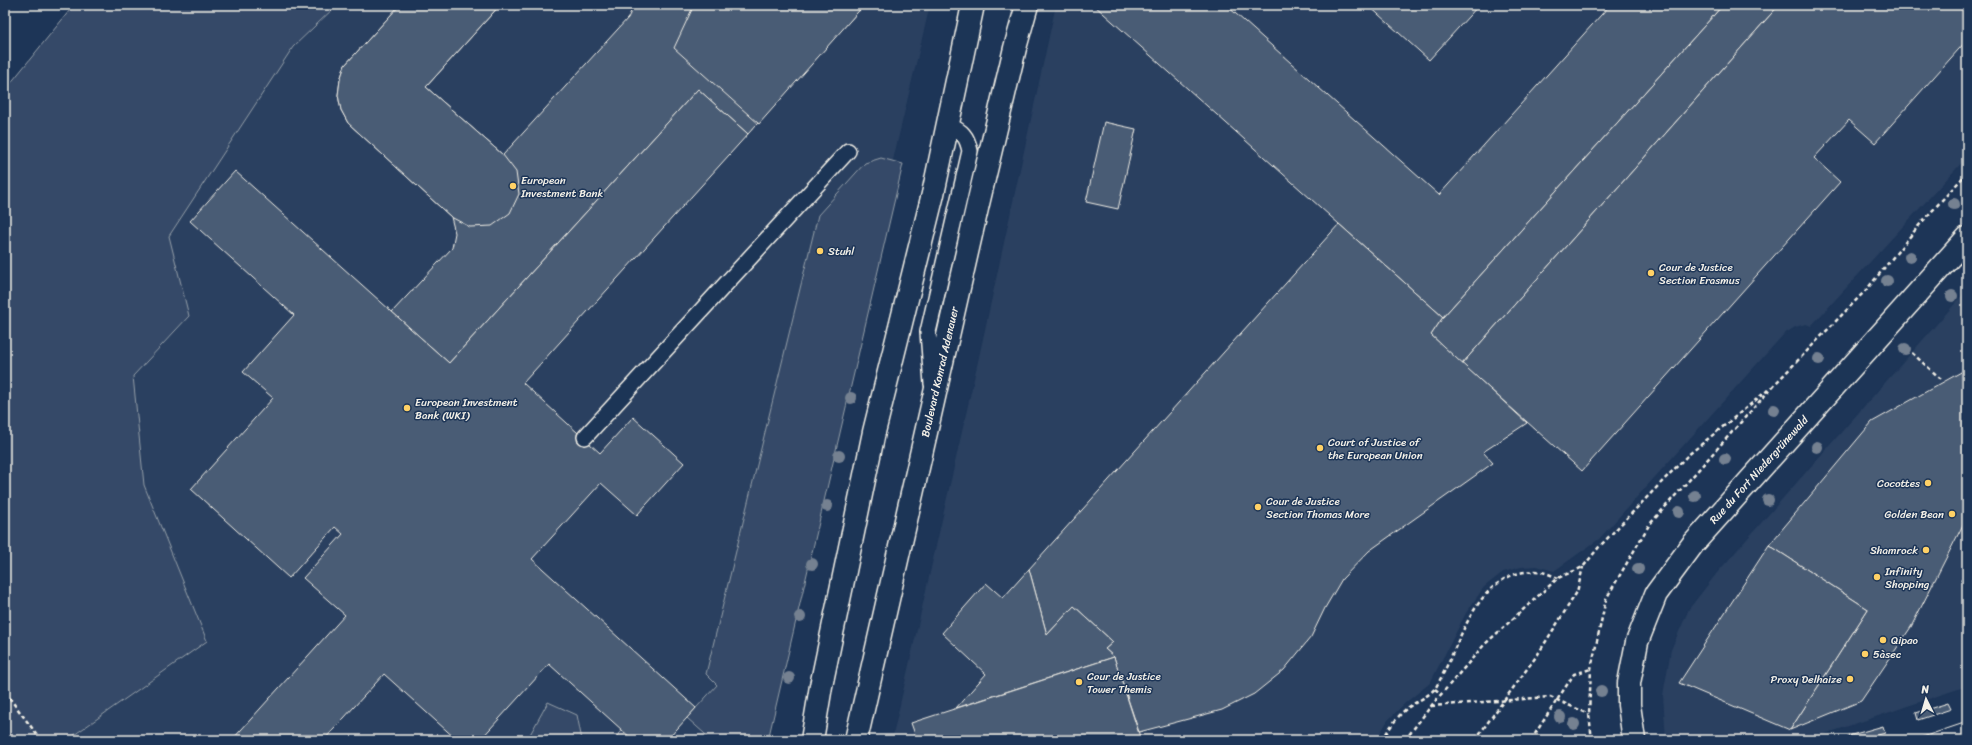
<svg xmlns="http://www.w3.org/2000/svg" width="1972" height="745" font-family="Sriracha,sans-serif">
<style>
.built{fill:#2a4060}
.green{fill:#354a67;stroke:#949ea8}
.building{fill:#485b74;stroke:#f4f1e8}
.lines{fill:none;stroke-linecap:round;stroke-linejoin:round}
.service-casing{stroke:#f4f1e8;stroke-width:18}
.minor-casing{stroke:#f4f1e8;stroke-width:25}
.secondary-casing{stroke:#f4f1e8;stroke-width:25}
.path{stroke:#f4f1e8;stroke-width:2.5;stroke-dasharray:4 3;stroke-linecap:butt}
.service{stroke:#1d3557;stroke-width:15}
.minor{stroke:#1d3557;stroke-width:22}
.secondary{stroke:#1d3557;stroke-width:22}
.tram{stroke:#f4f1e8;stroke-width:1}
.tree{fill:#748191}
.poi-dot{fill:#ffd166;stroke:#1d3557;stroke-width:1.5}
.labels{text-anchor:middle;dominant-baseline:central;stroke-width:3;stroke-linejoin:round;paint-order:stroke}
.poi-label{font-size:11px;fill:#f4f1e8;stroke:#1d3557;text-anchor:start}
.street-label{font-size:11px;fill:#f4f1e8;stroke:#1d3557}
</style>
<rect width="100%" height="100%" fill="#1d3557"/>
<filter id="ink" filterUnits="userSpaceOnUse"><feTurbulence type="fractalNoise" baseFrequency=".025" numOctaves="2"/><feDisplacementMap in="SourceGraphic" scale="8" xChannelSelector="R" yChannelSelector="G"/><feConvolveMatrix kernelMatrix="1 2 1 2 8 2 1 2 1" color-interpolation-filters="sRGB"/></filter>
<g filter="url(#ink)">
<!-- built -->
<g class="built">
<polygon points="337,5 930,5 772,667 716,740 58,740 5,376 293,47"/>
<polygon points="1056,5 1967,5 1967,157 1811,326 1806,324 1795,327 1784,334 1599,539 1554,571 1537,566 1521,567 1503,572 1484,587 1466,613 1430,683 1404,704 1388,720 1376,740 892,740 979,357"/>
<polygon points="1967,290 1967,686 1807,740 1666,740 1663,695 1671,650 1689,609 1717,573"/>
</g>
<!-- green -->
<g class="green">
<polygon points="74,5 337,5 293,47 169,236 189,316 133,376 144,485 207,641 67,740 5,740 5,90"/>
<polygon points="881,158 903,164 768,740 707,740 705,734 687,718 717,685 706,674 818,215 865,163"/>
<polygon points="548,702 577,715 582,740 527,740"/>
<polygon points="622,731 633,740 613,740"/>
</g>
<!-- building -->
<g class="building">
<polygon points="400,5 500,5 426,87 503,155 628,18 634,5 864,5 748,134 698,89 449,363 392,312 452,248 455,233 451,217 348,123 341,110 338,95 340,80 345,65"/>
<polygon points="400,5 500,5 426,87 503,155 516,172 519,194 510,213 492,226 470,227 451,217 348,123 341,110 338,95 340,80 345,65"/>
<polygon points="694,5 864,5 759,124 674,48"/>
<polygon points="1094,5 1226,5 1439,195 1610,5 1723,5 1443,317"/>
<polygon points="1368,5 1479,5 1429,60"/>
<polygon points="1723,5 1779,5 1462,364 1431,335 1443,317"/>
<polygon points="1779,5 1967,5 1967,40 1875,143 1849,120 1814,158 1840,182 1582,471 1462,364"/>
<polygon points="698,89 748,134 523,383 600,453 633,417 684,463 637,515 601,483 532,559 696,708 667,740 633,740 549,664 480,740 457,740 384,674 324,740 232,740 345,615 303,578 343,534 335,527 289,578 191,489 273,398 243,372 294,315 190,221 235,171 449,363"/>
<polygon points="1104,122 1136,129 1118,209 1086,202"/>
<polygon points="1339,224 1443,317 1431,335 1527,423 1483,452 1493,463 1369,551 1342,579 1325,608 1311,637 1284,670 1254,694 1222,710 1139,732 1114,657 1105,649 1113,642 1074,606 1047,635 1029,569"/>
<polygon points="1967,363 1967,517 1911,627 1861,701 1790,730 1868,609 1769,545 1872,422 1963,371"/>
<polygon points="1769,545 1868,609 1790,730 1679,683"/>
<polygon points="1029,569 1047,635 1074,606 1113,642 1105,649 1114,657 956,708 986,674 942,633 986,583 1003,598"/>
<polygon points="1114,657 1141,740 917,740 911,723"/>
<polygon points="1948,703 1951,709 1918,720 1916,713"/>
<polygon points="1883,726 1885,733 1861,740 1850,740 1848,736"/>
</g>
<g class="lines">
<!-- service casing -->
<g class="service-casing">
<g id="service">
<path d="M932,384L928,332L970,151C967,136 962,131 948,125"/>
<polyline points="585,437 848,151"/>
</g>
</g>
<!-- minor casing -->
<g class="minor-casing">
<polyline id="minor" points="1634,740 1629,705 1629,683 1637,642 1656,594 1693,544 1967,238"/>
</g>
<!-- secondary casing -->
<g class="secondary-casing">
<g id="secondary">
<polyline points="812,740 821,686 874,432 933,194 973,5"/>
<polyline points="856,740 978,204 1015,48 1027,5"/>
</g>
</g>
<!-- path -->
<g class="path">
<polyline points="1912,353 1941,379"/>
<polyline points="1961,581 1967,577"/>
<polyline points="1967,665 1967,674"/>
<polyline points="1435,689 1441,694"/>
<polyline points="5,692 41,740"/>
<polyline points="1431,706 1550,697 1589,714"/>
<path d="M1382,740C1389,729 1396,718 1406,709C1415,702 1430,696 1436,687C1461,645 1474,572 1535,571C1542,571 1551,575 1558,578"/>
<polyline points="1405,740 1431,706 1484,645 1558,578 1583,567 1599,547 1687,456 1768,390"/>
<polyline points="1475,740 1538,654 1577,592 1583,567"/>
<polyline points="1531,740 1574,674 1591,669"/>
<polyline points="1592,740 1589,714 1591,669 1606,599 1649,525 1775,384 1867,289 1921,223 1967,173"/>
</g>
<!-- service -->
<use href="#service" class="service"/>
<!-- minor -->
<use href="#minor" class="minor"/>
<!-- secondary -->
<use href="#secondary" class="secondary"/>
<!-- tram -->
<g class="tram">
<polyline points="1914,740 1967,722"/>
<polyline points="1958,740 1967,737"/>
</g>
</g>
<!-- trees -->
<g class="tree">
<circle cx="1954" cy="204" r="6"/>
<circle cx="1910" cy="257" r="6"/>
<circle cx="1887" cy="281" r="6"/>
<circle cx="1952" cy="296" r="6"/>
<circle cx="1905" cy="349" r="6"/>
<circle cx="1819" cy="359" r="6"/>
<circle cx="851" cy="398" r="6"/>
<circle cx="1774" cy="410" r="6"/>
<circle cx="1817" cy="447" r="6"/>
<circle cx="839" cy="456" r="6"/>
<circle cx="1725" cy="459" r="6"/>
<circle cx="1695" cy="496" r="6"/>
<circle cx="1768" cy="500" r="6"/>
<circle cx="827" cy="506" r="6"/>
<circle cx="1679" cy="512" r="6"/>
<circle cx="812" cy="564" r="6"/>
<circle cx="1638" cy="569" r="6"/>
<circle cx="800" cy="617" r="6"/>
<circle cx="789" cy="678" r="6"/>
<circle cx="1601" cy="691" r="6"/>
<circle cx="1560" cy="717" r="6"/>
<circle cx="1574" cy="724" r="6"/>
</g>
</g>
<!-- markers -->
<g class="poi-dot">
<circle cx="513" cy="186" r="4"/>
<circle cx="820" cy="251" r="4"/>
<circle cx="1651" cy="273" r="4"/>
<circle cx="407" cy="408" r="4"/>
<circle cx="1320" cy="448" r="4"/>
<circle cx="1928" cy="483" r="4"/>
<circle cx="1258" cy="507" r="4"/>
<circle cx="1952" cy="514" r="4"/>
<circle cx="1926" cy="550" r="4"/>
<circle cx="1877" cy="577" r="4"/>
<circle cx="1883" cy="640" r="4"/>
<circle cx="1865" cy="654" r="4"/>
<circle cx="1850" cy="679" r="4"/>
<circle cx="1079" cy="682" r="4"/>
</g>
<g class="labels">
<!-- poi labels -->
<g class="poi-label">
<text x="521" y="180">European<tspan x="521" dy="13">Investment Bank</tspan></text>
<text x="828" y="251">Stuhl</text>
<text x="1659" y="267">Cour de Justice<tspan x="1659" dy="13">Section Erasmus</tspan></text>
<text x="415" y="402">European Investment<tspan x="415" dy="13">Bank (WKI)</tspan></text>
<text x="1328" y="442">Court of Justice of<tspan x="1328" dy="13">the European Union</tspan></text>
<text x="1920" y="483" text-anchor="end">Cocottes</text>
<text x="1266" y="501">Cour de Justice<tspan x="1266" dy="13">Section Thomas More</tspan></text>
<text x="1944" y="514" text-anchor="end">Golden Bean</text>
<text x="1918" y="550" text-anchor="end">Shamrock</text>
<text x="1885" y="571">Infinity<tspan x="1885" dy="13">Shopping</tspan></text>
<text x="1891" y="640">Qipao</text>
<text x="1873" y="654">5àsec</text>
<text x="1087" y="676">Cour de Justice<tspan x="1087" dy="13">Tower Themis</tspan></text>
<text x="1842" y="679" text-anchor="end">Proxy Delhaize</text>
</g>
<!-- street labels -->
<g class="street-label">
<text transform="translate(940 372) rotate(-77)">Boulevard Konrad Adenauer</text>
<text transform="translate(1759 470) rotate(-48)">Rue du Fort Niedergrünewald</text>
</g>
</g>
<!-- margin -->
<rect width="1972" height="745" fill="none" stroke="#1d3557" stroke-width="20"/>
<rect x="10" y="10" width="1952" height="725" fill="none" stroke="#f4f1e8" stroke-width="1.5" filter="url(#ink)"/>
<!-- north arrow -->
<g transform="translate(1926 699) rotate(355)" stroke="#1d3557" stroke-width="3" paint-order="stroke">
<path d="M0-3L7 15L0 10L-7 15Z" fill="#f4f1e8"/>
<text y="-6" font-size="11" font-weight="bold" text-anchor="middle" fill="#f4f1e8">N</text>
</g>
</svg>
